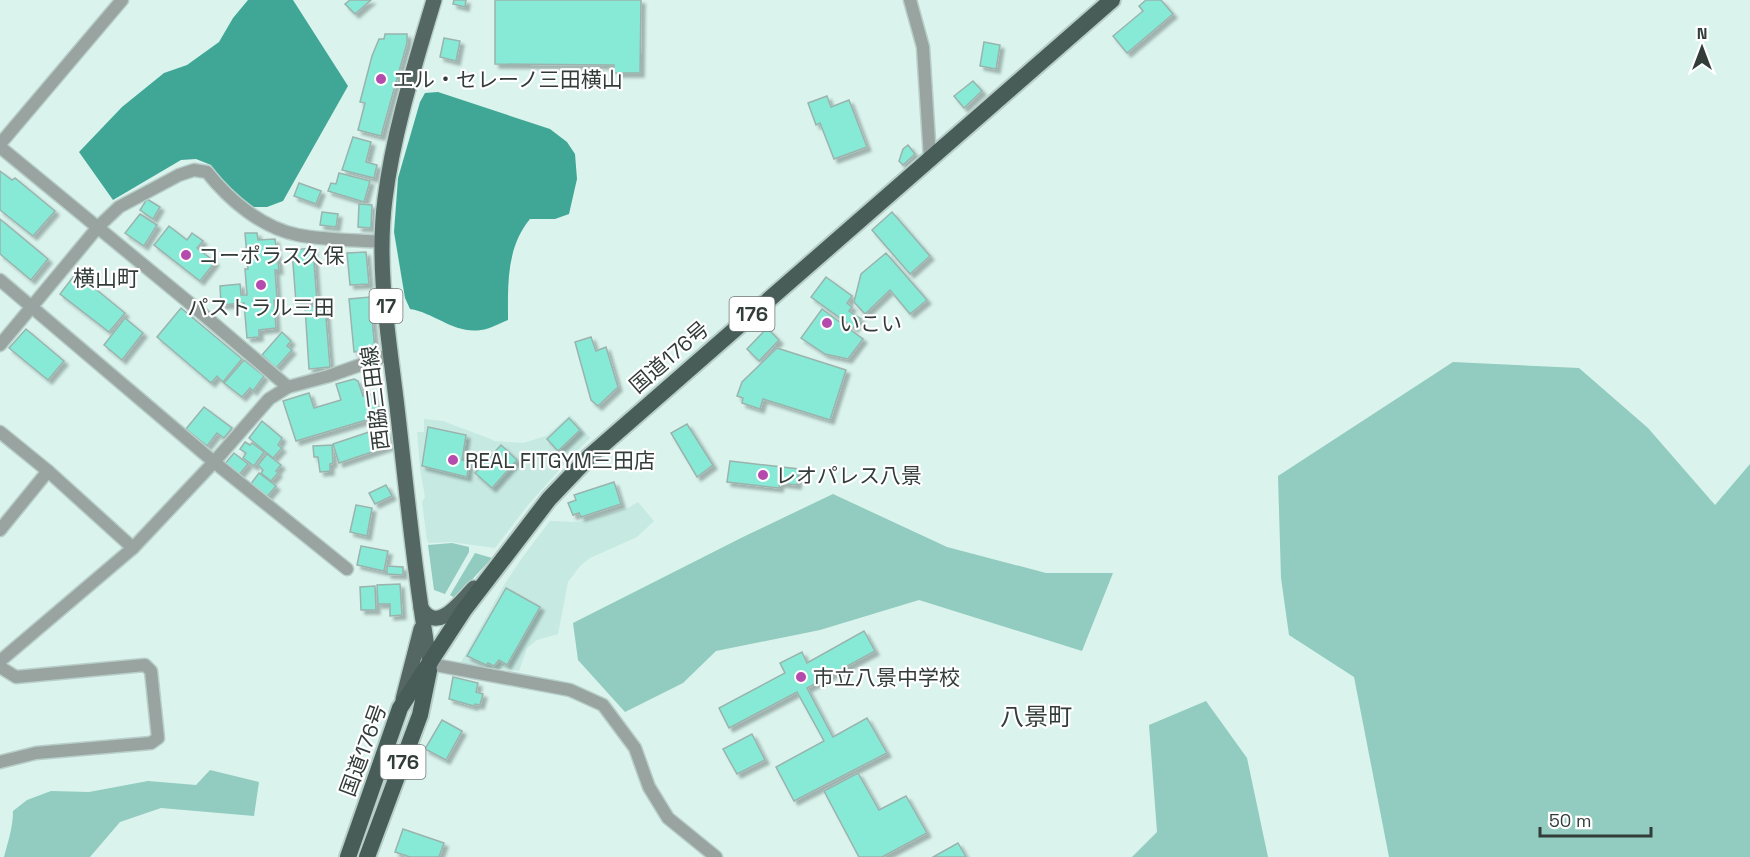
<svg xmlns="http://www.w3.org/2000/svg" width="1750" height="857" font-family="'Space Grotesk','Noto Sans JP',sans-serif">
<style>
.built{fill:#c6e9e2}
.green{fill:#92cbbf}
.water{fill:#40a796}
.building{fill:#87ead7;stroke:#9ab3ad;stroke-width:1.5;filter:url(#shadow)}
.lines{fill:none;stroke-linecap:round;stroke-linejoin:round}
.minor-casing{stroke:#b8cfc9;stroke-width:15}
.primary-casing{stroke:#b8cfc9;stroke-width:18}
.trunk-casing{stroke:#b8cfc9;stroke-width:20}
.minor{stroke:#99a4a1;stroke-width:12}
.primary{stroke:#546763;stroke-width:15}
.trunk{stroke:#485c58;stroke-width:16}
.poi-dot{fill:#b44bad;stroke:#fff;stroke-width:2}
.labels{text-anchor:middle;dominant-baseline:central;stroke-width:4.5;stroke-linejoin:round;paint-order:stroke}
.shield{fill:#fff;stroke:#707775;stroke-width:1.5}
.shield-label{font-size:20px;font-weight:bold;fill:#323d3a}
.poi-label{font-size:21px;fill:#323d3a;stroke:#fff;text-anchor:start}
.street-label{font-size:21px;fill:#323d3a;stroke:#fff}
.neighbourhood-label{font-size:22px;fill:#323d3a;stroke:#fff}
.quarter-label{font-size:24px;fill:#323d3a;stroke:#fff}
</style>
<defs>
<filter id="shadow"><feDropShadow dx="4" dy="4" stdDeviation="1.5" flood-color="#0004"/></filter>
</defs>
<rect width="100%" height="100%" fill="#daf3ed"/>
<!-- built -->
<g class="built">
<polygon points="570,415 590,438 570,458 528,505 495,548 451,542 429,543 427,540 422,502 425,497 420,468 417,432 424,432 424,419 443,421 493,440 493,441 523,443 546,436"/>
<polygon points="638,502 654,521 637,537 590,558 580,566 568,582 558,634 537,640 527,648 519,671 460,664 504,585 522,558 550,521 578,522 628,508"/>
</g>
<!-- green -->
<g class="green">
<polygon points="1453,362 1579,368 1648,428 1715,505 1750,464 1750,857 1389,857 1354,677 1289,635 1281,578 1278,476"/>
<polygon points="833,494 947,547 1046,573 1113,573 1082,651 919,600 820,630 716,651 683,683 625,712 578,660 573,623 745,536"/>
<polygon points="452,543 469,547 469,552 445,594 434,590 428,545"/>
<polygon points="475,553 492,558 455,598 450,595"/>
<polygon points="1206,701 1247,758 1268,857 1132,857 1157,832 1149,725"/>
<path d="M210,770L259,782L254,816L161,808L120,822L90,857H4C8,841 13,828 13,811L27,800L51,791L89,792L148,781L196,785Z"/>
</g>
<!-- water -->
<g class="water">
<polygon points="248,0 293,0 348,86 283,201 267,207 250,207 230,191 211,165 196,159 181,160 113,200 79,152 122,107 164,73 187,65 219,42 233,18"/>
<path d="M438,92L550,129L567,142L575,154L577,179L569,214L555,219H530C506,248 508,285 508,320C500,323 490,329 481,330C454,334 435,313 410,309L405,298L394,232L398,178L420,102L425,93Z"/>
</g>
<!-- building -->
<g class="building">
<polygon points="350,0 371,0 355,14 345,4"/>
<polygon points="454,0 466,0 465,7 453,4"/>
<polygon points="495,0 641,0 640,73 614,73 614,65 495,64"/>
<polygon points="1146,0 1161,0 1173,14 1127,53 1113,36 1143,11 1139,6"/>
<polygon points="385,34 407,34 407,43 381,136 358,130 365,103 360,102 372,56 379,39 384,39"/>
<polygon points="444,38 460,41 456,61 440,57"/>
<polygon points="984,42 1000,45 996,69 980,66"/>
<polygon points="973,81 982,91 964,108 954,96"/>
<polygon points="827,96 831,107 849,100 867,147 834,159 820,123 816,125 808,103"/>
<polygon points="353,137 371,142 366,162 377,165 374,178 342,170"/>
<polygon points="908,145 915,154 903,165 899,161 903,149"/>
<polygon points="0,171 12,180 15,178 55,211 33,236 0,210"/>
<polygon points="339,173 370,181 364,202 328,191 331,183 336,184"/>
<polygon points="299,183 321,191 316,204 294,196"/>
<polygon points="147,199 160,207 153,219 140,210"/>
<polygon points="359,204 372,205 371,228 358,227"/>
<polygon points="322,212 338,214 336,227 320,225"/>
<polygon points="892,212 930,256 910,274 872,230"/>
<polygon points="140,214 157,225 144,246 125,233"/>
<polygon points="0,219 48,259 31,280 0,254"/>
<polygon points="169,226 187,240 192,233 203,241 197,248 215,262 200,281 154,245"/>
<polygon points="245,233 257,233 258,240 275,239 279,270 275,270 277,299 274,300 276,328 259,330 259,337 247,338 244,303 221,305 220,286 240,284 241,295 247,295 245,269 248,269"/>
<polygon points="313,248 317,302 296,303 292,250"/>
<polygon points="366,252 369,284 350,285 347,253"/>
<polygon points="886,253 927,300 910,314 890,290 865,314 854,302 861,274"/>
<polygon points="76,273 125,313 109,332 60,294"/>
<polygon points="826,277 852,296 847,303 852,307 849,311 861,319 854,328 811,297"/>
<polygon points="370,297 375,350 354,352 349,299"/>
<polygon points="325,305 330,367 309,369 305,307"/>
<polygon points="181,308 242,359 223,382 217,376 211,383 157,337"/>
<polygon points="822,309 863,339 848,359 825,354 801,338"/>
<polygon points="125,318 143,333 122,360 104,345"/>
<polygon points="767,328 779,340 759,361 747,349"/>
<polygon points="26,329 64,361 48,380 9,348"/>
<polygon points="282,332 291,341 287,346 292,350 276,368 262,355"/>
<polygon points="591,337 596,351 606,347 618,387 598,406 591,400 575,342"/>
<polygon points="777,348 846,370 830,420 763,399 760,409 742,403 743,398 737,396 742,382"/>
<polygon points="244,360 264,376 253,391 250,388 242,397 224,383"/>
<polygon points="354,379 358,381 363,396 372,394 380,416 296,441 283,401 309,393 314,408 341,400 336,384"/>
<polygon points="204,407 232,428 224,438 217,433 207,446 186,429"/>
<polygon points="569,418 580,430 558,451 547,439"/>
<polygon points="262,421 282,438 278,445 282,448 273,458 249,438"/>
<polygon points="687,424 713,465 697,477 671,433"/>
<polygon points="384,427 390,446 339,463 333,444"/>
<polygon points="428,427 466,435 462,460 469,461 467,477 422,466"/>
<polygon points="245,442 250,445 252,443 264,452 254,466 243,458 246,453 240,449"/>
<polygon points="332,445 333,463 330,464 330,471 320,472 318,457 314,457 313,446"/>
<polygon points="501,445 517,460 492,488 475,473"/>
<polygon points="234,453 248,464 238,476 224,465"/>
<polygon points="267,454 281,465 276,471 278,473 271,481 261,473 263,470 258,465"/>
<polygon points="730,461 799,469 797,485 780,483 779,488 727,482"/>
<polygon points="259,473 276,486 266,498 250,485"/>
<polygon points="614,482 621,504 581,517 579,513 573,515 568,503 576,500 574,495"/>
<polygon points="386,485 392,496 375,504 369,493"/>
<polygon points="356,505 372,508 367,536 350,532"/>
<polygon points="361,546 388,551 384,571 357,565"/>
<polygon points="387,566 403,567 403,575 387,574"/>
<polygon points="400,584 402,615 390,616 390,604 378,604 377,585"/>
<polygon points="375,586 376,610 361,610 360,587"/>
<polygon points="506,588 540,607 507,665 499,660 494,666 488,663 486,665 467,656"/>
<polygon points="864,631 875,651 807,688 833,737 867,718 887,753 794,801 776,767 824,741 797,692 729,728 719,708 785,673 780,663 802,652 807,663"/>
<polygon points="453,677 478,683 476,692 483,694 480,705 475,704 474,706 449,699"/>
<polygon points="442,720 462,731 446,760 425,749"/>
<polygon points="752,734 765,760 737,774 723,749"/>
<polygon points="858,773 879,810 906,796 927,833 882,857 859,857 824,791"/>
<polygon points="403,829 444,843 439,857 410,857 395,852"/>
<polygon points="958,843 966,857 933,857"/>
</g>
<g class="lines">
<!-- minor casing -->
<g class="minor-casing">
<g id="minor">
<polyline points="910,0 923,47 930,158"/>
<polyline points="0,144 122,0"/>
<polyline points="0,147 192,305 288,387"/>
<polyline points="0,280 214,462 347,569"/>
<path d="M0,345L98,227L119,207L179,175L194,170L207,172C229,200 262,228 298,235C325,240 354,240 382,242"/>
<polyline points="0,432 48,471 133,548"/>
<polyline points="0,530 48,471"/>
<polyline points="0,661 133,548 214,462 269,399 288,387 329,376 391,354"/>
<polyline points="430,664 570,690 603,705 635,748 649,787 668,818 716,857"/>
<polyline points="0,667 16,677 145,665 151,671 158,738 151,743 36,753 0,762"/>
</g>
</g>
<!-- primary casing -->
<g class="primary-casing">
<g id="primary">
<path d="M421,608C438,635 461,601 474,588"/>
<path d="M430,664C415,579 407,493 397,407C389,339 376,267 385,199C393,133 415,64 434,0"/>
<polyline points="403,699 421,629"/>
</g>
</g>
<!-- trunk casing -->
<g class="trunk-casing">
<g id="trunk">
<polyline points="348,857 400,708 464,610 549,499 590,456 1112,0"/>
<polyline points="367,857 420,715 429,671"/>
</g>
</g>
<!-- minor -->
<use href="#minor" class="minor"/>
<!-- primary -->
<use href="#primary" class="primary"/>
<!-- trunk -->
<use href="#trunk" class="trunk"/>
</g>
<!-- markers -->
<g class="poi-dot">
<circle cx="381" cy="79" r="6"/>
<circle cx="186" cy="255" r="6"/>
<circle cx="261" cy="285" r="6"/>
<circle cx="827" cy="323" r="6"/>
<circle cx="453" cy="460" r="6"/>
<circle cx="763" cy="475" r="6"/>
<circle cx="801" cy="677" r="6"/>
</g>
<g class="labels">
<!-- shield labels -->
<g class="shield">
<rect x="369.5" y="289" width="33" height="34" rx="4.5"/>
<rect x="729.5" y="297" width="45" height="34" rx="4.5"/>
<rect x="380.5" y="745" width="45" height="34" rx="4.5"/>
</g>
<g class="shield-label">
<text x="386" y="306">17</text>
<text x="752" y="314">176</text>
<text x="403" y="762">176</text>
</g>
<!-- poi labels -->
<g class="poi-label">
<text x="393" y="79">エル・セレーノ三田横山</text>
<text x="198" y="255">コーポラス久保</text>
<text x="261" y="307" text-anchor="middle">パストラル三田</text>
<text x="839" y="323">いこい</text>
<text x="465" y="460">REAL FITGYM三田店</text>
<text x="775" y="475">レオパレス八景</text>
<text x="813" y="677">市立八景中学校</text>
</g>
<!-- street labels -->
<g class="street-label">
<text transform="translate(669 357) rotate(-41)">国道176号</text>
<text transform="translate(375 398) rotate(-97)">西脇三田線</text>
<text transform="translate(363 750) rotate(-70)">国道176号</text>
</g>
<!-- neighbourhood labels -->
<g class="neighbourhood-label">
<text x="106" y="278">横山町</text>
</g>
<!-- quarter labels -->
<g class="quarter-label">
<text x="1036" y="716">八景町</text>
</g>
</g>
<!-- north arrow -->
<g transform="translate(1702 48)" stroke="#ffffff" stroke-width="4.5" paint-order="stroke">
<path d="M0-4.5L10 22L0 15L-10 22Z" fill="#323d3a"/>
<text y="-9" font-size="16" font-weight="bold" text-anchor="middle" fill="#323d3a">N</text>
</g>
<!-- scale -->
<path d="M1540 827v9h111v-9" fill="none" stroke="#323d3a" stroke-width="3"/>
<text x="1549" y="827" font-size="18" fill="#323d3a" stroke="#ffffff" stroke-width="4.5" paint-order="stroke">50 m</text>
</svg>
